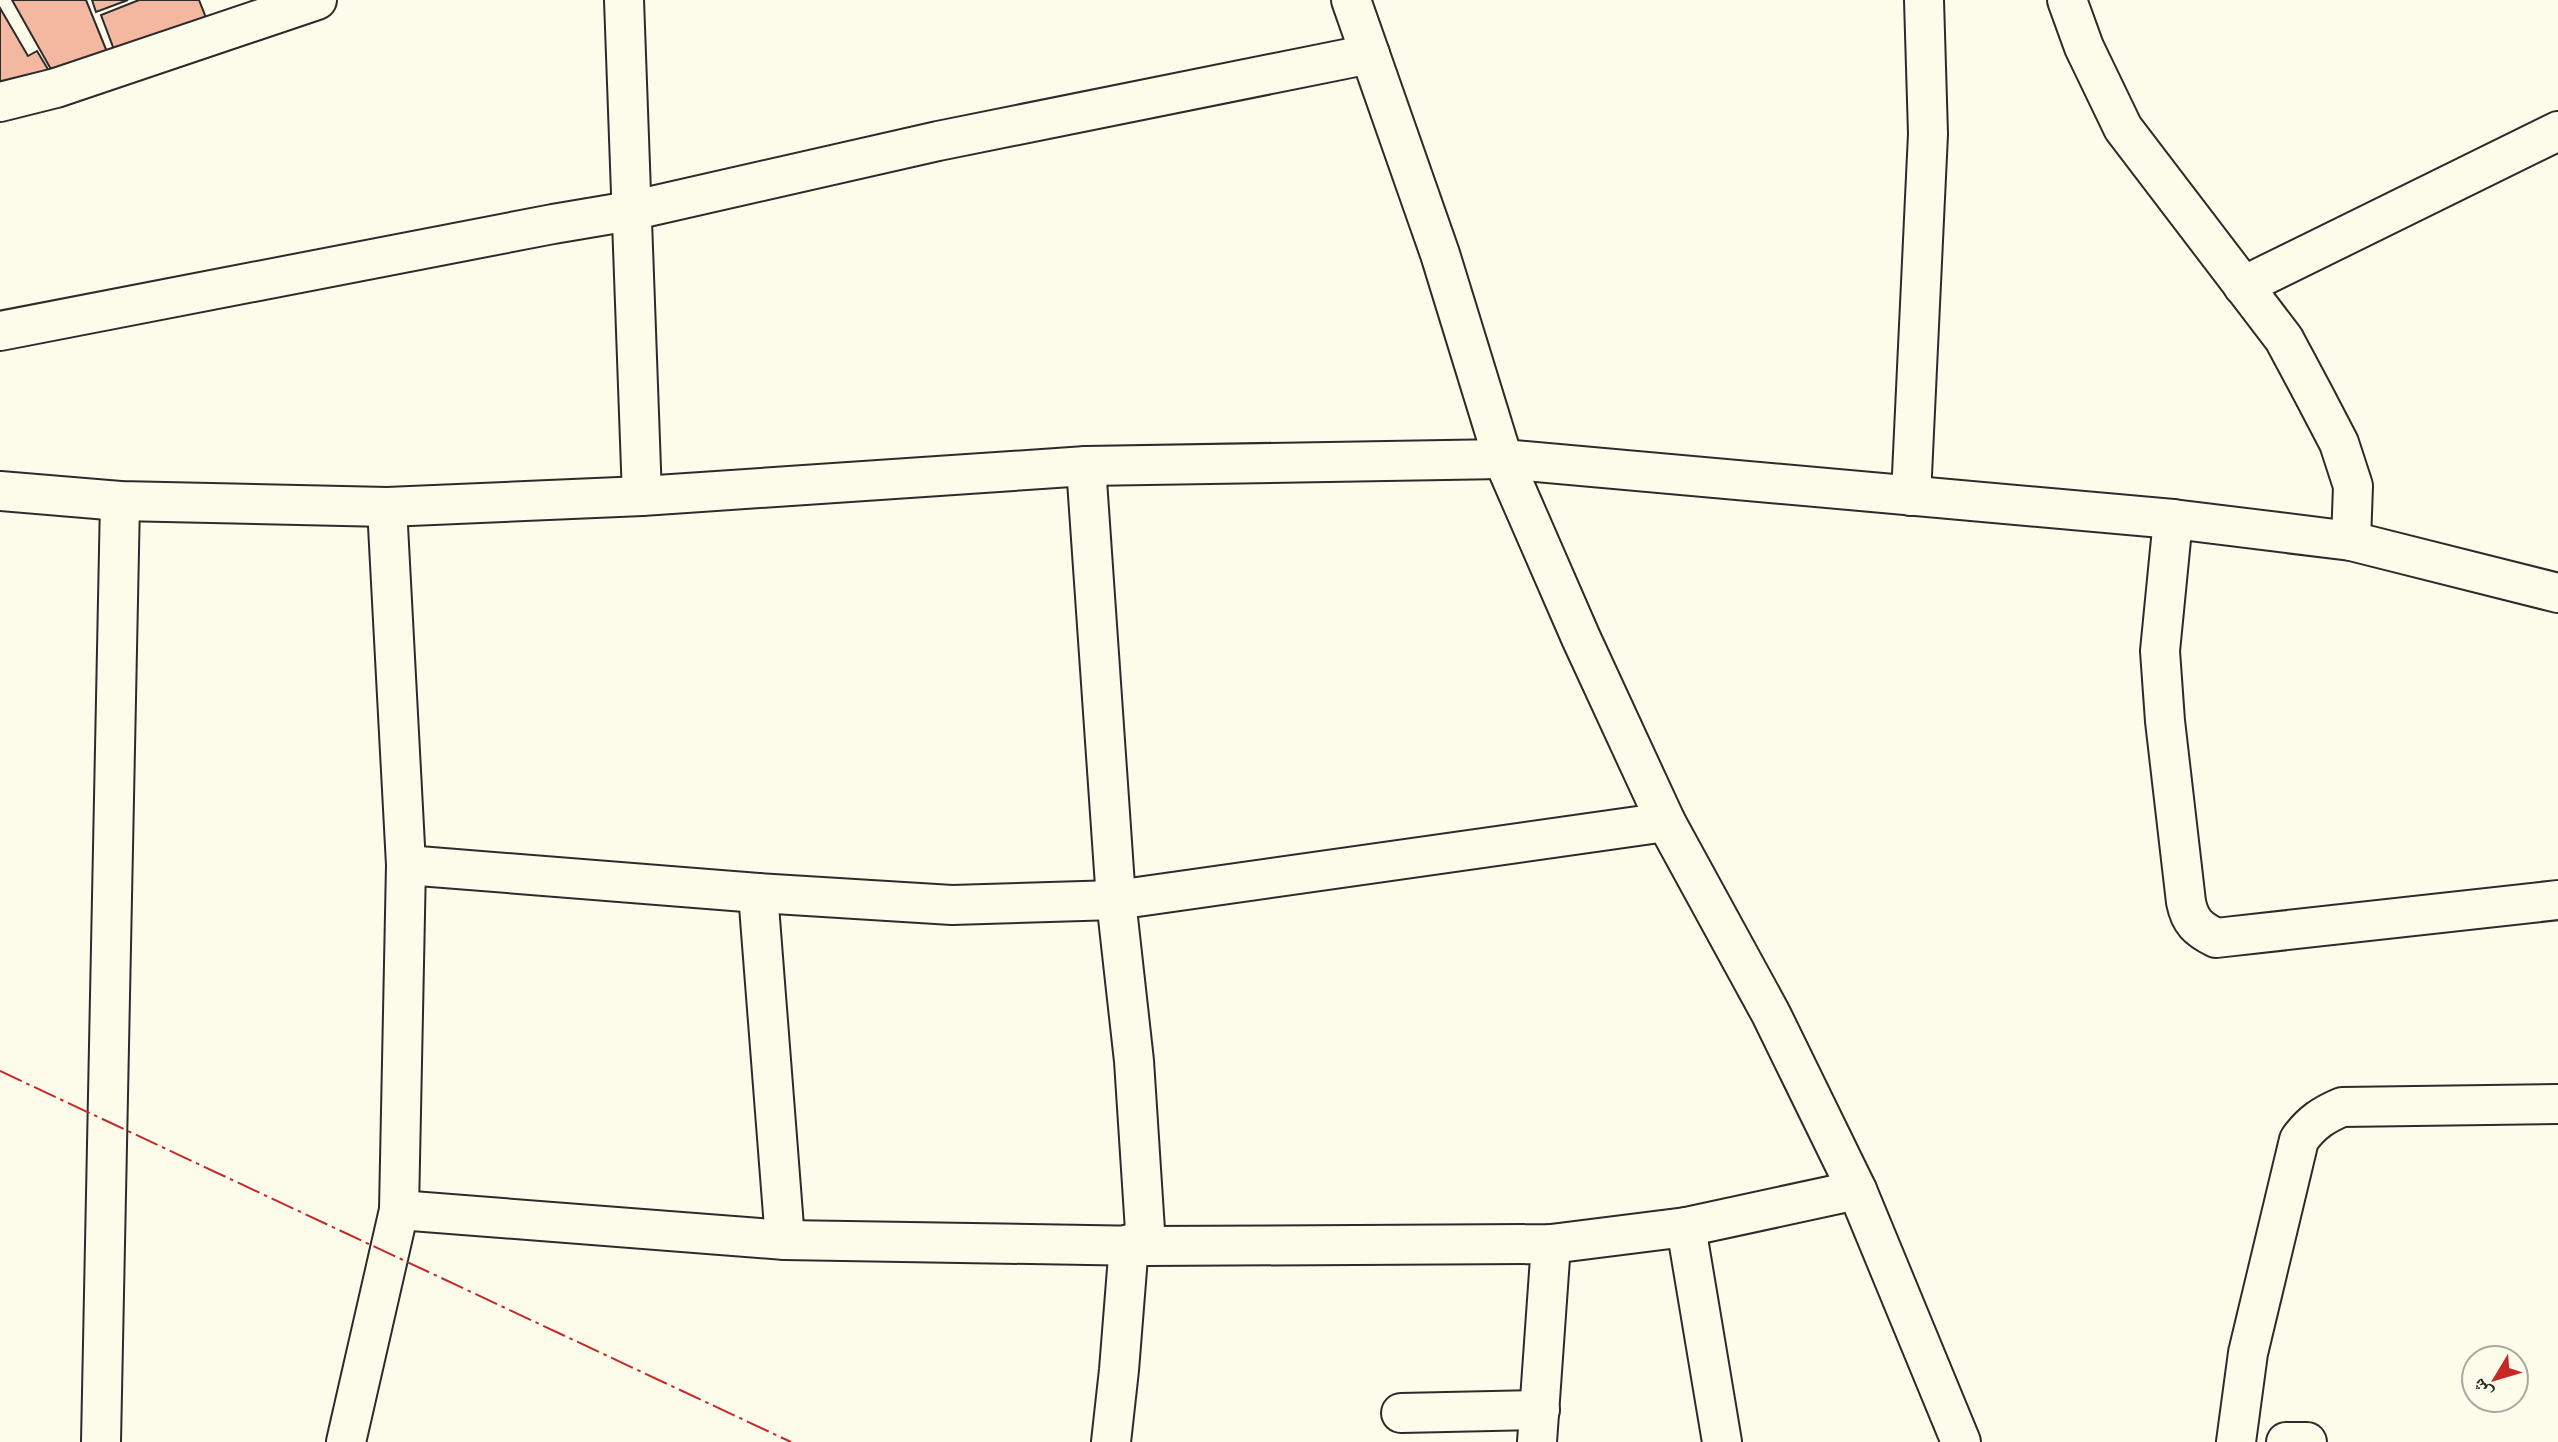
<svg xmlns="http://www.w3.org/2000/svg" width="2558" height="1442" font-family="Overpass,'Noto Naskh Arabic',sans-serif">
<style>
.building{fill:#f2b8a0;stroke:#2b2b2b;stroke-width:2}
.lines{fill:none;stroke-linecap:round;stroke-linejoin:round}
.minor-casing{stroke:#2b2b2b;stroke-width:42}
.minor{stroke:#fdfbea;stroke-width:38}
.power{stroke:#c62828;stroke-width:2;stroke-dasharray:24 5 3.5 5;stroke-linecap:butt}
</style>
<rect width="100%" height="100%" fill="#fdfbea"/>
<!-- building -->
<g class="building">
<polygon points="12,0 86,0 116,74 66,96"/>
<polygon points="92,0 128,0 96,12"/>
<polygon points="139,0 199,0 217,46 125,79 101,15"/>
<polygon points="0,8 28,56 37,51 64,96 23,114 0,81"/>
</g>
<g class="lines">
<!-- minor casing -->
<g class="minor-casing">
<g id="minor">
<polyline points="624,0 642,496"/>
<polyline points="1351,0 1440,254 1503,459 1581,638 1666,822 1771,1014 1857,1190 1961,1442"/>
<polyline points="2067,0 2084,47 2123,128 2284,339 2315,397 2339,443 2353,486 2351,541"/>
<polyline points="0,102 56,88 317,0"/>
<polyline points="2243,286 2558,131"/>
<polyline points="0,331 553,224 630,211 938,141 1370,54"/>
<polyline points="1086,466 1116,900 1134,1061 1146,1246"/>
<polyline points="0,491 120,501 387,507 642,496 1086,466 1503,459 2173,519 2351,541 2558,593"/>
<polyline points="1911,496 1928,134 1924,0"/>
<path d="M2173,519L2160,651L2165,721L2186,902C2190,922 2198,929 2216,938L2558,900"/>
<polyline points="406,865 758,893 952,905 1116,900 1666,822"/>
<polyline points="758,893 785,1240"/>
<polyline points="399,1210 785,1240 1146,1246 1551,1244 1686,1227 1857,1190"/>
<polyline points="1686,1227 1722,1442"/>
<polyline points="1401,1413 1540,1410"/>
<polyline points="101,1442 120,501"/>
<polyline points="346,1442 399,1210 406,865 387,507"/>
<polyline points="1111,1442 1119,1370 1129,1244"/>
<polyline points="1537,1442 1551,1244"/>
<path d="M2236,1442L2248,1353L2299,1140C2311,1123 2323,1115 2342,1107L2558,1104"/>
<polyline points="2286,1442 2307,1442"/>
</g>
</g>
<!-- minor -->
<use href="#minor" class="minor"/>
<!-- power -->
<polyline class="power" points="0,1071 791,1442"/>
</g>
<!-- north arrow -->
<g transform="translate(2495 1379) rotate(232)"><circle r="33" fill="#fdfbea" stroke="#a9a89e" stroke-width="2"/>
<path d="M0-5L12 26L0 18L-12 26Z" fill="#c62828"/>
<text y="-10" font-size="19" font-weight="bold" text-anchor="middle" fill="#2b2b2b">ش</text>
</g>
</svg>
